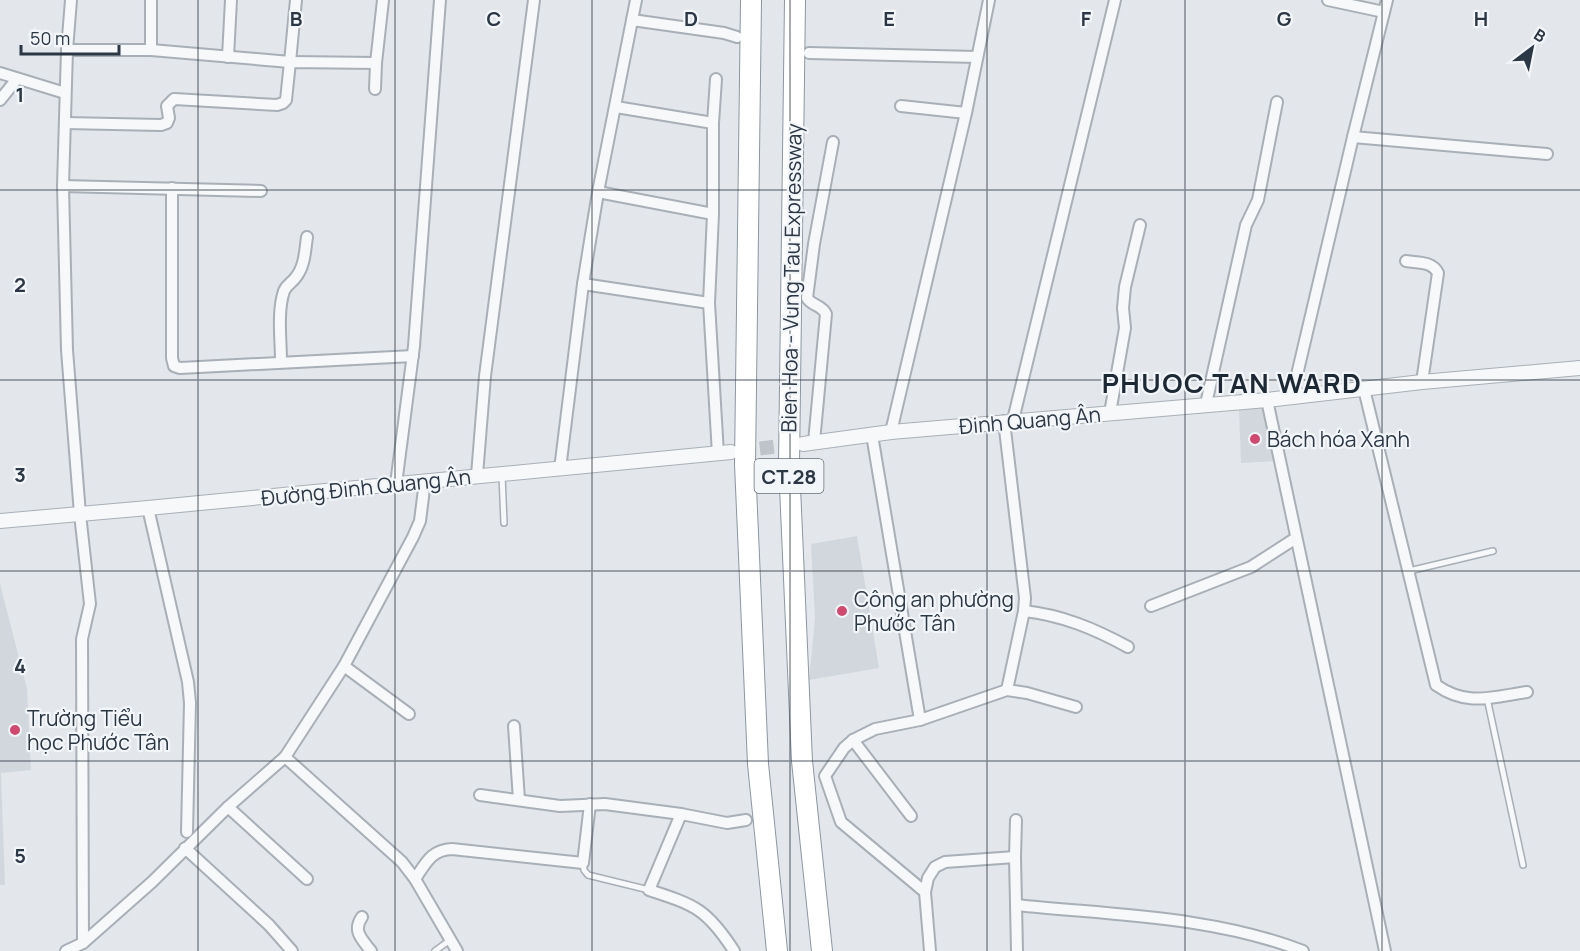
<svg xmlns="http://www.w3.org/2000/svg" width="1580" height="951" font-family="Manrope,sans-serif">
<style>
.built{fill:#d1d7dd}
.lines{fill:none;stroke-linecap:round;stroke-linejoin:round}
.tertiary-tunnel{stroke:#bec4ca;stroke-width:14;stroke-dasharray:14 7;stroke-linecap:butt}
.service-casing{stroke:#a8afb6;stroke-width:8}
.minor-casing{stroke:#a8afb6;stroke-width:14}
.tertiary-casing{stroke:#a8afb6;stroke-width:16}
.motorway-casing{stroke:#8a97a2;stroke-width:22}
.service{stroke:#f6f8f9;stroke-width:5}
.minor{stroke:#f6f8f9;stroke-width:10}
.tertiary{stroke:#f6f8f9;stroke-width:14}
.motorway{stroke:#fff;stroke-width:20}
.grid{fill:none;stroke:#2b3744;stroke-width:1.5;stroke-opacity:0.55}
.poi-dot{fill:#cf4971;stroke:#f3f6f8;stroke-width:2}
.labels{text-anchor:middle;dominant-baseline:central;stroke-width:4.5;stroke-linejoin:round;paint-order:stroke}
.shield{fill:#f3f6f8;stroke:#67707a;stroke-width:1.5}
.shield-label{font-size:20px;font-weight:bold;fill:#2b3744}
.street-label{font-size:21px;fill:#2b3744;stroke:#f3f6f8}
.poi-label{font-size:21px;fill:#2b3744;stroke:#f3f6f8;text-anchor:start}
.district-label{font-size:27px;font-weight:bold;letter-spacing:1.5px;fill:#1d2835;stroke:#f3f6f8}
.grid-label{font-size:20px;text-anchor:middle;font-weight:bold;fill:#2b3744;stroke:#f3f6f8;stroke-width:4.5;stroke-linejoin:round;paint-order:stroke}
</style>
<rect width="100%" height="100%" fill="#e3e7eb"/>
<!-- built -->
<g class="built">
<polygon points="1264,407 1275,461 1241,463 1239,409"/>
<polygon points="857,536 879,668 809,680 815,618 811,544"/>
<polygon points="0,584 27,689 31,770 1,773 5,885 0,885"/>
</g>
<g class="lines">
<!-- tertiary-tunnel -->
<polyline class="tertiary-tunnel" points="739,451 797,444"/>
<!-- service casing -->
<g class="service-casing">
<g id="service">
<polyline points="502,475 504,523"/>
<polyline points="1409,571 1493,551"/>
<polyline points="1487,698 1523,865"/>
<polyline points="583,863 584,870 588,875 649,890"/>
<polyline points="435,951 450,940"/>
</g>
</g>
<!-- minor casing -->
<g class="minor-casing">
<g id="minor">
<polyline points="151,0 151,50"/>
<polyline points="1328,0 1384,12"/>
<polyline points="632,20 724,33 737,37"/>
<polyline points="67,50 71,0"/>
<polyline points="809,53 977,57"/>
<polyline points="228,57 231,0"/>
<polyline points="0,73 65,93"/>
<polyline points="375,89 376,63"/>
<polyline points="0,100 17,79"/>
<polyline points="901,106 966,113"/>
<polyline points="616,107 713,123"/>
<polyline points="65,123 161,125 167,123 169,118 167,106 174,99 277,105 283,103 286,100 290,62 376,63 383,0"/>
<polyline points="1353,137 1547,154"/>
<polyline points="63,186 261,191"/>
<polyline points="172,188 172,358 174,366 180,368 413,356"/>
<polyline points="598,192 636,0"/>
<path d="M1406,261C1418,263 1432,261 1438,273L1422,382"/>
<polyline points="583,284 709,303 713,214 713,123 716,79"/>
<polyline points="709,303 718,454"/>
<path d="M281,361C281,339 277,312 284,291C287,284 292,283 296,277C305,266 305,250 307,237"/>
<path d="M1364,389L1436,685C1467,707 1492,697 1527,692"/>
<polyline points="1292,396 1353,137 1387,0"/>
<polyline points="1267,400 1385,951"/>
<polyline points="1206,404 1246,225 1258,200 1277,102"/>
<polyline points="1110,413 1125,328 1123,308 1125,287 1140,225"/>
<polyline points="1013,420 1115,0"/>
<polyline points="1004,421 1025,598 1024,611 1007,690"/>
<polyline points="891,432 966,113 989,0"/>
<polyline points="872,435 920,720"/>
<path d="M814,442L826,314C822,305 812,306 807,298L814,244L833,142"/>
<polyline points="560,469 583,284 598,192 713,214"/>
<polyline points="477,475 485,376 534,0"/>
<polyline points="396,484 414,346 440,0"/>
<polyline points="148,508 188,682 190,703 187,832"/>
<polyline points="1151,606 1251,567 1296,538"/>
<path d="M1024,611C1062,615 1095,629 1128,647"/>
<polyline points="344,666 409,714"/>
<polyline points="514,726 519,800"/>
<polyline points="853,740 911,816"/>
<polyline points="285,757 402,862 415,879 457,951"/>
<polyline points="480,795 560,806 605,804 681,814 727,823 746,820"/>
<polyline points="228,807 307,879"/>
<path d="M681,814L649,890C695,905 707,909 734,951"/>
<polyline points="1016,820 1015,857 1017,951"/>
<polyline points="185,848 269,925 292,951"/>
<path d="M415,879C426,863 431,850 452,849L583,863L590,804"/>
<polyline points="925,892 841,822 825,776 844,748 853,740 875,729 920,720 1007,690 1027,693 1076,707"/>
<path d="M1016,905C1112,915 1213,916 1303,951"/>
<path d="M362,917C352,931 362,939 371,951"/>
<polyline points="83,943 82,639 90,604 80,514 67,350 63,186 67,50 151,50 290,62 296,0"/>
<polyline points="66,951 83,943 152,882 228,807 285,757 344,666 413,537 420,521 425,481"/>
<polyline points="930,951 925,892 928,878 935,867 945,862 1015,857"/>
</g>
</g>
<!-- tertiary casing -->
<g class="tertiary-casing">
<g id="tertiary">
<polyline points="803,444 891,432 1267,400 1422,382 1580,368"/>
<polyline points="0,521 148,508 731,452"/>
</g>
</g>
<!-- motorway casing -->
<g class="motorway-casing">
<g id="motorway">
<polyline points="751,0 745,464 758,764 777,951"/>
<polyline points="795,0 789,464 802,761 822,951"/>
</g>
</g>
<!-- service -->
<use href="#service" class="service"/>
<!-- minor -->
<use href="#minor" class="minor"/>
<!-- tertiary -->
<use href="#tertiary" class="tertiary"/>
<!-- motorway -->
<use href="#motorway" class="motorway"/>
</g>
<!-- grid -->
<path class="grid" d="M198,0V951M395,0V951M592,0V951M790,0V951M987,0V951M1185,0V951M1382,0V951M0,190H1580M0,380H1580M0,571H1580M0,761H1580"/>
<!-- markers -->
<g class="poi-dot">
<circle cx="1255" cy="439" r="6"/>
<circle cx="842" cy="611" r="6"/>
<circle cx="15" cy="730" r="6"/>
</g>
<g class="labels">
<!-- shield labels -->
<rect class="shield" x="754.5" y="459" width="69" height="34" rx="4.5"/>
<g class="shield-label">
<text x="789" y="476">CT.28</text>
</g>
<!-- street labels -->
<g class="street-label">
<text transform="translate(791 278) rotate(-89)">Bien Hoa - Vung Tau Expressway</text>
<text transform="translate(1030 420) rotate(-5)">Đinh Quang Ân</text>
<text transform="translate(366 487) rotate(-6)">Đường Đinh Quang Ân</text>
</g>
<!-- poi labels -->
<g class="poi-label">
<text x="1267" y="439">Bách hóa Xanh</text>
<text x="854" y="599">Công an phường<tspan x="854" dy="24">Phước Tân</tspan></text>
<text x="27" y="718">Trường Tiểu<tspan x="27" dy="24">học Phước Tân</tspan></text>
</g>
<!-- district labels -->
<g class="district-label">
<text x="1232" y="382">PHUOC TAN WARD</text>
</g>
</g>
<g class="grid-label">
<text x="296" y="26">B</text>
<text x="494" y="26">C</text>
<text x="691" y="26">D</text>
<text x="889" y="26">E</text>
<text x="1086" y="26">F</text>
<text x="1284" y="26">G</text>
<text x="1481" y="26">H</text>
<text x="20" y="102">1</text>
<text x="20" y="292">2</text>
<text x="20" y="482">3</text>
<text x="20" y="673">4</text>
<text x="20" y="863">5</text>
</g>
<!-- north arrow -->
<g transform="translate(1532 48) rotate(32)" stroke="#f3f6f8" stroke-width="4.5" paint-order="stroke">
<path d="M0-4.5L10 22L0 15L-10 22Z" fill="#2b3744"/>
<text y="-9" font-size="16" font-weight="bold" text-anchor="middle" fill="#2b3744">B</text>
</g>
<!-- scale -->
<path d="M21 45v9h98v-9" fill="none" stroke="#2b3744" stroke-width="3"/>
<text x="30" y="45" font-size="18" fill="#2b3744" stroke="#f3f6f8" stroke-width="4.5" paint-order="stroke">50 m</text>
</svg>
